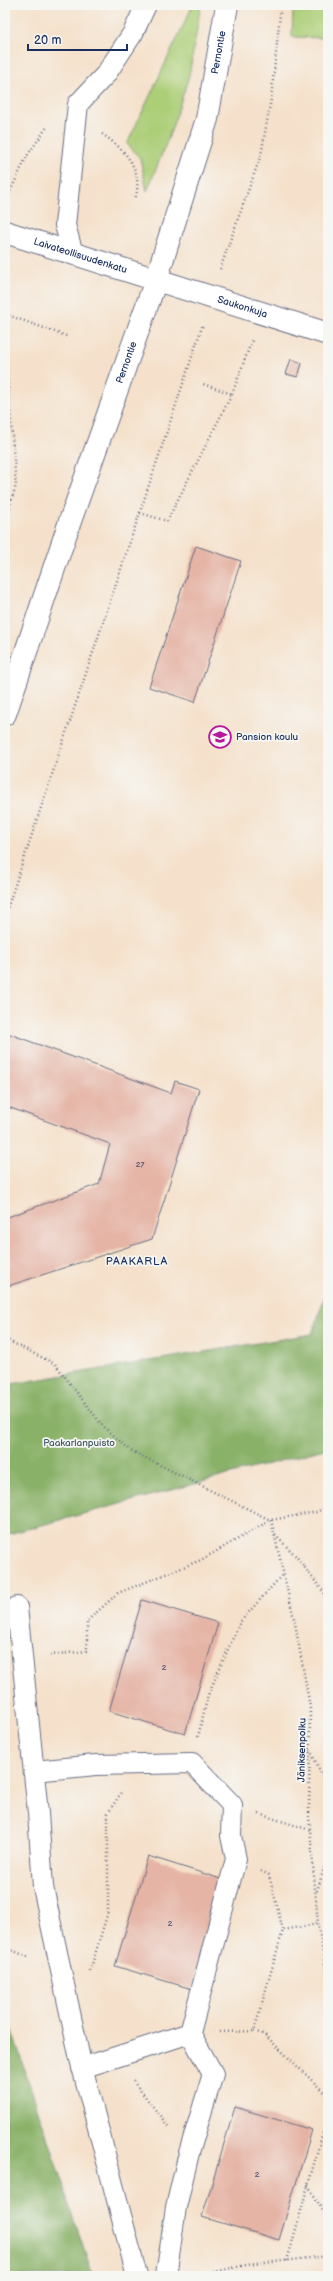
<svg xmlns="http://www.w3.org/2000/svg" width="333" height="2281" font-family="'Balsamiq Sans',sans-serif">
<style>
.green{fill:#acce77;stroke:#647e6a}
.forest{fill:#89b168;stroke:#527063}
.building{fill:#e5b4a5}
.lines{fill:none;stroke-linecap:round;stroke-linejoin:round}
.service-casing{stroke:#676d84;stroke-width:22}
.minor-casing{stroke:#676d84;stroke-width:24}
.tertiary-casing{stroke:#676d84;stroke-width:24}
.path{stroke:#676d84;stroke-width:2.5;stroke-dasharray:1 3;stroke-linecap:butt}
.service{stroke:#fff;stroke-width:20}
.minor{stroke:#fff;stroke-width:22}
.tertiary{stroke:#fff;stroke-width:22}
.labels{text-anchor:middle;dominant-baseline:central;stroke-width:3.5;stroke-linejoin:round;paint-order:stroke}
.number-label{font-size:8px;fill:#4e5070}
.street-label{font-size:10px;fill:#1b2f5e;stroke:#f6f6f2}
.poi-label{font-size:10px;fill:#1b2f5e;stroke:#f6f6f2;text-anchor:start}
.park-label{font-size:10px;fill:#3f5764;stroke:#f6f6f2}
.neighbourhood-label{font-size:11px;letter-spacing:1px;fill:#1b2f5e;stroke:#f6f6f2}
</style>
<rect width="100%" height="100%" fill="#f6f6f2"/>
<filter id="ink" filterUnits="userSpaceOnUse"><feTurbulence type="fractalNoise" baseFrequency=".025" numOctaves="2"/><feDisplacementMap in="SourceGraphic" scale="8" xChannelSelector="R" yChannelSelector="G"/><feConvolveMatrix kernelMatrix="1 2 1 2 8 2 1 2 1" color-interpolation-filters="sRGB"/></filter>
<filter id="wash" filterUnits="userSpaceOnUse"><feTurbulence type="fractalNoise" baseFrequency=".012" numOctaves="4" result="noise"/><feDisplacementMap in="SourceGraphic" scale="16" xChannelSelector="R" yChannelSelector="G"/><feGaussianBlur stdDeviation="0.9" result="paint"/><feColorMatrix in="noise" values="0 0 0 0 0 0 0 0 0 0 0 0 0 0 0 0 0 1.4 0 .05"/><feComposite in="paint" operator="in"/></filter>
<g filter="url(#wash)">
<rect width="100%" height="100%" fill="#f5e1cb"/>
<!-- green -->
<g class="green">
<polygon points="193,5 201,5 189,76 170,134 147,191 140,158 127,144"/>
<polygon points="293,5 328,5 328,38 292,37"/>
</g>
<!-- forest -->
<g class="forest">
<polygon points="328,1287 328,1448 5,1535 5,1385 312,1334"/>
<polygon points="5,1994 7,2016 93,2276 5,2276"/>
</g>
<g id="blocks">
<!-- building -->
<g class="building">
<polygon points="291,359 302,363 298,377 286,374"/>
<polygon points="196,546 241,561 195,702 149,687"/>
<polygon points="7,1033 171,1093 175,1081 199,1089 152,1239 5,1287 5,1218 99,1184 110,1144 5,1106 5,1039"/>
<polygon points="142,1600 218,1623 185,1734 109,1711"/>
<polygon points="148,1856 224,1880 192,1989 115,1966"/>
<polygon points="235,2107 312,2130 279,2240 202,2217"/>
</g>
</g>
</g>
<g filter="url(#ink)">
<use href="#blocks" fill-opacity="0" stroke="#676d84" stroke-width="1"/>
<g class="lines">
<!-- service casing -->
<g class="service-casing">
<g id="service">
<polyline points="73,254 65,225 78,104 106,74 133,33 146,5"/>
<polyline points="17,1607 38,1813 43,1887 80,2059 137,2276"/>
<polyline points="34,1771 96,1765 192,1763 232,1805 231,1836 236,1859 190,2033 213,2074 189,2153 176,2207 166,2276"/>
<polyline points="82,2068 190,2033"/>
</g>
</g>
<!-- minor casing -->
<g class="minor-casing">
<g id="minor">
<path id="s1" d="M5,232L328,334"/>
</g>
</g>
<!-- tertiary casing -->
<g class="tertiary-casing">
<g id="tertiary">
<path id="s2" d="M5,714L69,524L156,280L207,119L227,5"/>
</g>
</g>
<!-- path -->
<g class="path">
<path d="M102,134C126,150 144,170 135,200"/>
<polyline points="5,202 27,156 47,127"/>
<polyline points="220,269 261,155 271,99 281,5"/>
<polyline points="5,314 69,337"/>
<polyline points="5,348 16,485 5,522"/>
<polyline points="232,394 252,340"/>
<polyline points="140,513 167,521 232,394 203,384"/>
<polyline points="5,915 203,324"/>
<polyline points="5,1339 55,1364 102,1425 130,1450 270,1520"/>
<polyline points="271,1520 295,1623 310,1707 309,1816 318,1924 328,1983"/>
<polyline points="275,1535 296,1556 328,1598"/>
<polyline points="50,1655 87,1651 87,1621 118,1593 201,1560 271,1520 316,1512 328,1507"/>
<polyline points="198,1737 208,1695 240,1622 283,1574"/>
<polyline points="310,1750 328,1788"/>
<polyline points="259,1814 310,1830"/>
<polyline points="261,1871 269,1875 283,1930"/>
<polyline points="317,1891 328,1855"/>
<polyline points="5,1947 30,1958"/>
<polyline points="90,1971 108,1912 108,1813 121,1793"/>
<polyline points="254,2031 265,2035 328,2096"/>
<polyline points="220,2032 254,2031 283,1930 318,1924"/>
<polyline points="133,2081 168,2126"/>
<polyline points="308,2185 328,2220"/>
<polyline points="287,2261 322,2135 328,2119"/>
<polyline points="194,2276 246,2265 328,2256"/>
</g>
<!-- service -->
<use href="#service" class="service"/>
<!-- minor -->
<use href="#minor" class="minor"/>
<!-- tertiary -->
<use href="#tertiary" class="tertiary"/>
</g>
</g>
<!-- icons -->
<defs>
<g id="school-ring" transform="scale(1.15)"><circle r="9.5" fill="#f6f6f2" stroke="#b5179e" stroke-width="1.5"/><path d="M0-5L7-2L0 1L-7-2ZM-4 1L0 2.5L4 1V4Q0 6-4 4Z" fill="#b5179e"/></g>
</defs>
<g fill-rule="evenodd">
<use href="#school-ring" x="220" y="737"/>
</g>
<g class="labels">
<!-- number labels -->
<g class="number-label">
<text x="140" y="1164">27</text>
<text x="164" y="1667">2</text>
<text x="170" y="1923">2</text>
<text x="257" y="2174">2</text>
</g>
<!-- street labels -->
<g class="street-label">
<text stroke="none"><textPath href="#s2" startOffset="696">Pernontie</textPath></text>
<text stroke="none"><textPath href="#s1" startOffset="79">Laivateollisuudenkatu</textPath></text>
<text stroke="none"><textPath href="#s1" startOffset="249">Saukonkuja</textPath></text>
<text stroke="none"><textPath href="#s2" startOffset="372">Pernontie</textPath></text>
<text transform="translate(302 1750) rotate(-89)">Jäniksenpolku</text>
</g>
<!-- poi labels -->
<g class="poi-label">
<text x="236" y="737">Pansion koulu</text>
</g>
<!-- park labels -->
<g class="park-label">
<text x="79" y="1443">Paakarlanpuisto</text>
</g>
<!-- neighbourhood labels -->
<g class="neighbourhood-label">
<text x="137" y="1261">PAAKARLA</text>
</g>
</g>
<!-- margin -->
<rect width="333" height="2281" fill="none" stroke="#f6f6f2" stroke-width="20"/>
<!-- scale -->
<path d="M28 44v6h99v-6" fill="none" stroke="#1b2f5e" stroke-width="2"/>
<text x="34" y="44" font-size="12" fill="#1b2f5e" stroke="#f6f6f2" stroke-width="3" paint-order="stroke">20 m</text>
</svg>
